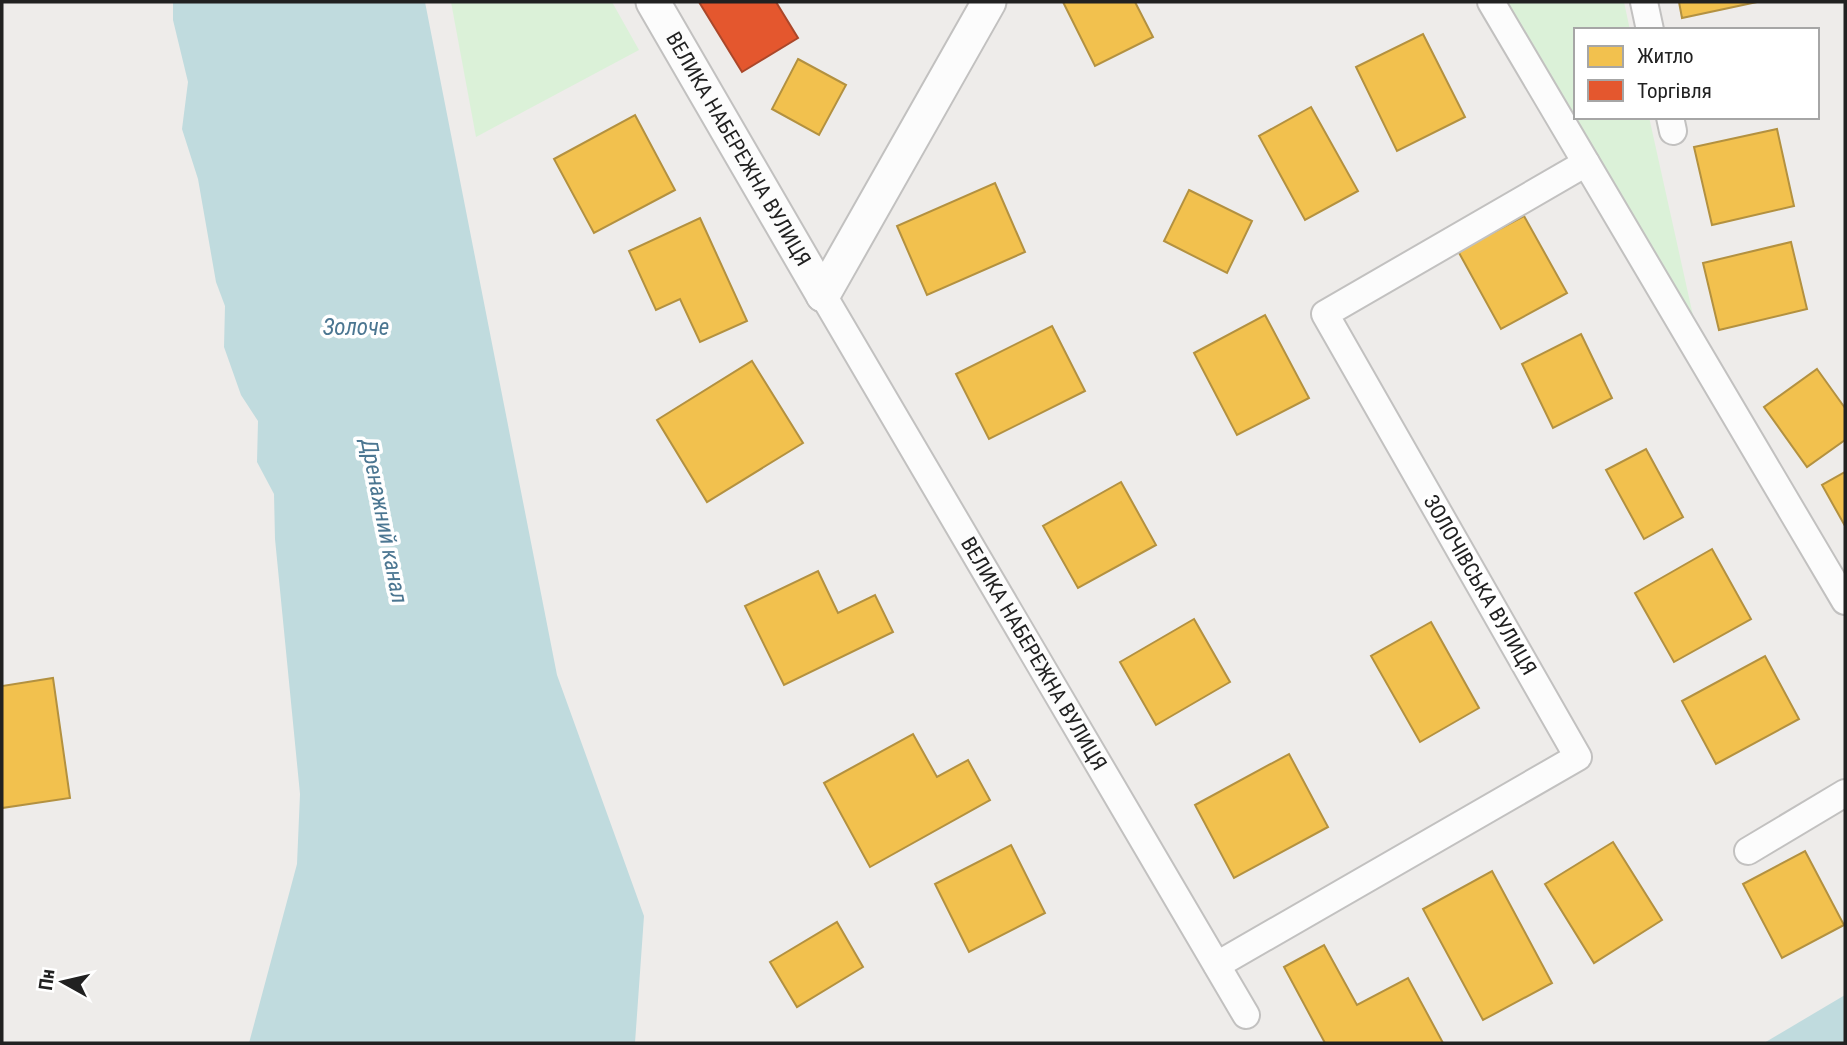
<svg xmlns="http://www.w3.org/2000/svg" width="1847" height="1045" font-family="'Roboto Condensed',sans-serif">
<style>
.park{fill:#dbf1d8}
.water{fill:#c0dbde}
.homes{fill:#f2c14e;stroke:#b39140;stroke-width:2}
.shops{fill:#e4572e;stroke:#aa472a;stroke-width:2}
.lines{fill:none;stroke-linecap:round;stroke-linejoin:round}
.minor-casing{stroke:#c2c1c0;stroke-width:30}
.tertiary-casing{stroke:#c2c1c0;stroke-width:37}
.minor{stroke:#fcfcfc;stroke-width:26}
.tertiary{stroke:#fcfcfc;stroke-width:33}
.labels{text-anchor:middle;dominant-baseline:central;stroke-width:7;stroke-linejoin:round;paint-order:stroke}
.street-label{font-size:21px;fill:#212121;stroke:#fff}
.water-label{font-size:23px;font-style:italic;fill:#4b7691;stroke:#fff}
</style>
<rect width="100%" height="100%" fill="#eeecea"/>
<!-- park -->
<g class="park">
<polygon points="451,2 612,2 639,50 476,137"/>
<polygon points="1492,2 1624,2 1630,30 1576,30 1576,117 1649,117 1694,320"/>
</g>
<!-- water -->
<g class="water">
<polygon points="173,2 425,2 557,675 644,916 635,1043 249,1043 297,864 300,794 275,539 274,494 257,462 258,421 241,395 224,347 225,306 216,282 198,179 182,129 188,82 173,20"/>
<polygon points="1845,995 1845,1043 1764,1043"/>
</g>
<!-- homes -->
<g class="homes">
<polygon points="1063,2 1135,2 1153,37 1095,66"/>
<polygon points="1679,2 1757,2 1682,18"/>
<polygon points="1423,34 1465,117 1397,151 1356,67"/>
<polygon points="798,59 846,85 819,135 772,109"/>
<polygon points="1311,107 1358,191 1305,220 1259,136"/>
<polygon points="635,115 675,190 594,233 554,159"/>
<polygon points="1777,129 1794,206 1712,225 1694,147"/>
<polygon points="995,183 1025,252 927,295 897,226"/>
<polygon points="1189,190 1252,221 1227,273 1164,241"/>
<polygon points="1524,216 1567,293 1501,329 1458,251"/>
<polygon points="700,218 747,321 700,342 680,299 656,310 629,251"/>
<polygon points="1791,242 1807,309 1719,330 1703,263"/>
<polygon points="1265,315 1309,398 1237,435 1194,353"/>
<polygon points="1052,326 1085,391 989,439 956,374"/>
<polygon points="1581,334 1612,398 1553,428 1522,364"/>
<polygon points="752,361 803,443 707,502 657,420"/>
<polygon points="1817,369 1845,408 1845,440 1807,467 1764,407"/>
<polygon points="1646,449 1683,517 1644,539 1606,470"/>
<polygon points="1845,472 1845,526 1822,485"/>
<polygon points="1121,482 1156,545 1078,588 1043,526"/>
<polygon points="1712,549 1751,619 1674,662 1635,593"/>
<polygon points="818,571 838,613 875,595 893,632 784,685 745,606"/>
<polygon points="1194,619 1230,682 1156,725 1120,662"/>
<polygon points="1431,622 1479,708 1420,742 1371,656"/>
<polygon points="1765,656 1799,719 1716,764 1682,701"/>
<polygon points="53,678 70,798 2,808 2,686"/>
<polygon points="913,734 937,777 968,760 990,800 870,867 824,783"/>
<polygon points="1289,754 1328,827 1234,878 1195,805"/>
<polygon points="1613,842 1662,920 1594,963 1545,884"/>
<polygon points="1011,845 1045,913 969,952 935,884"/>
<polygon points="1805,851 1844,925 1782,958 1743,884"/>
<polygon points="1492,871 1552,983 1483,1020 1423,909"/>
<polygon points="837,922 863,967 797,1007 770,962"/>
<polygon points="1324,945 1357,1005 1408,978 1443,1043 1325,1043 1284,967"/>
</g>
<!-- shops -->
<polygon class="shops" points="699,2 776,2 798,38 742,72"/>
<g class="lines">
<!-- minor casing -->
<g class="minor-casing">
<g id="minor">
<polyline points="1491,2 1845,601"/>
<polyline points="1644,2 1650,30"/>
<polyline points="1670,117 1673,131"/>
<path id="s1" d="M823,295L1246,1015"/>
<polyline points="1748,851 1845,793"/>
<polyline points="1217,965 1578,757 1325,314 1586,163"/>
</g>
</g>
<!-- tertiary casing -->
<g class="tertiary-casing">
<g id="tertiary">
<path id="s2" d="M653,2L823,295"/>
<polyline points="823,295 989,2"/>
</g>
</g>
<!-- minor -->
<use href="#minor" class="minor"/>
<!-- tertiary -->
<use href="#tertiary" class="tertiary"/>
</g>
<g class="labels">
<!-- street labels -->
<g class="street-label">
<text stroke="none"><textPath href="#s2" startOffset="170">ВЕЛИКА НАБЕРЕЖНА ВУЛИЦЯ</textPath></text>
<text transform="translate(1480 585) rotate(60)">ЗОЛОЧІВСЬКА ВУЛИЦЯ</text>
<text stroke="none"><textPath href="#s1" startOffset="416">ВЕЛИКА НАБЕРЕЖНА ВУЛИЦЯ</textPath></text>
</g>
<!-- water labels -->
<g class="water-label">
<text x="356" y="327">Золоче</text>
<text transform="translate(384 521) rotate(79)">Дренажний канал</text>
</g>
</g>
<!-- border -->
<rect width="1847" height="1045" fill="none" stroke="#212121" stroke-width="7"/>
<!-- legend -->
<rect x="1574" y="28" width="245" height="91" fill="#ffffff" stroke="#a6a6a6" stroke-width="2"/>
<rect x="1588" y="46" width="35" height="21" fill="#f2c14e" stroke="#a6a6a6" stroke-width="2"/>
<text x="1637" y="63" font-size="21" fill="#212121">Житло</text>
<rect x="1588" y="80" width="35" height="21" fill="#e4572e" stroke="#a6a6a6" stroke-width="2"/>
<text x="1637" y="98" font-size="21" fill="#212121">Торгівля</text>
<!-- north arrow -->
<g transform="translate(63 982) rotate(278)" stroke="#ffffff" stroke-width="5" paint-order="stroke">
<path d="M0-5L12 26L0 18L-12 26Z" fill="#212121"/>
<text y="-10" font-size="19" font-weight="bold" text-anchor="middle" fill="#212121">Пн</text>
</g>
</svg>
